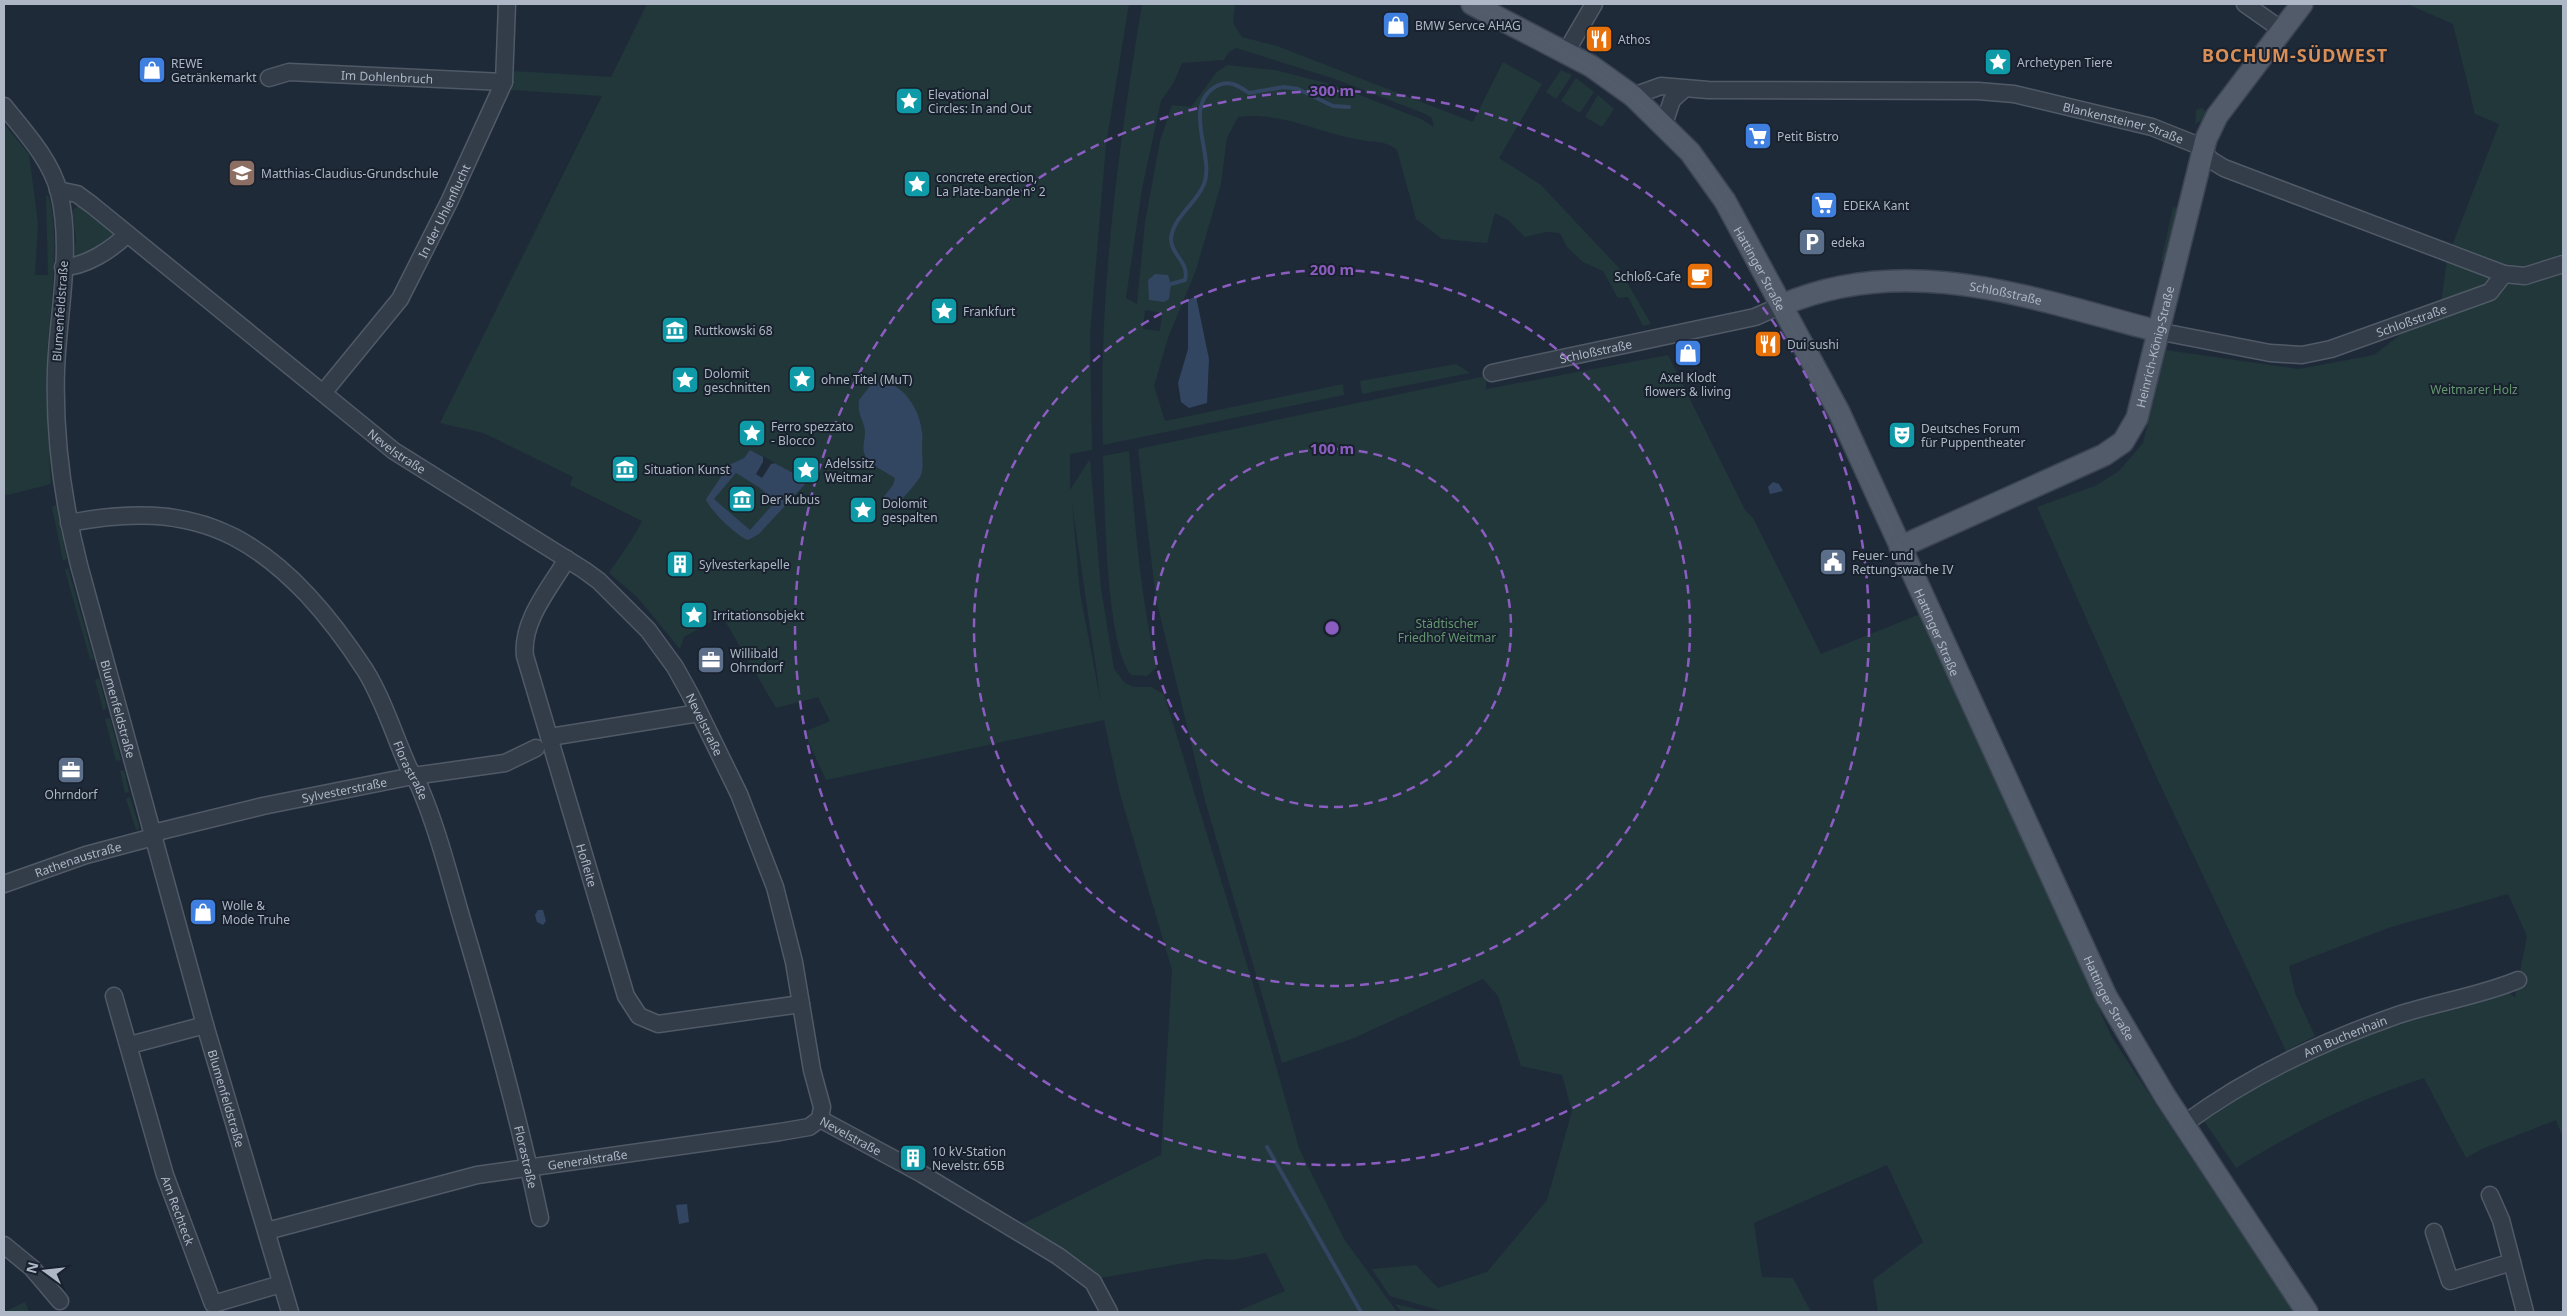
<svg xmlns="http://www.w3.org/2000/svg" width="2567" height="1316" font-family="'Noto Sans',sans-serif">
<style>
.green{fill:#21373a;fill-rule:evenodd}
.water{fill:#324561;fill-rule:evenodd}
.pier{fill:#1f2a39}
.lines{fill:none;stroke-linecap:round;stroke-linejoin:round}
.stream{stroke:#324561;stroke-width:4}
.minor-casing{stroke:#505a67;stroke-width:19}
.major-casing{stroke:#3c4553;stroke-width:24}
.minor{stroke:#333c49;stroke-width:16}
.major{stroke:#515b69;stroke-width:21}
.tram{stroke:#546070;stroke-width:1}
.ring{fill:none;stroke:#8c5dc1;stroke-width:2.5;stroke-dasharray:9 6}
.labels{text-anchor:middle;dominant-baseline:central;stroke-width:4;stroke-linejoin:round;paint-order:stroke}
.poi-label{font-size:12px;fill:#adb7c6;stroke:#18212d;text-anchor:start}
.street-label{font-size:12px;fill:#adb7c6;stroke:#18212d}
.park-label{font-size:12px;fill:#64976f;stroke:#18212d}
.district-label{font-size:18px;font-weight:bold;letter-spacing:1px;fill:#d88e56;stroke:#18212d}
.centre{fill:#8c5dc1;stroke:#18212d;stroke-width:2.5}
.ring-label{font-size:15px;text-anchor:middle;font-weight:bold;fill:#8c5dc1;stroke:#18212d;stroke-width:4;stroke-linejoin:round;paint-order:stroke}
</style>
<rect width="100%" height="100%" fill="#1f2a39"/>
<!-- green -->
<g class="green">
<path d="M647,4H1129L1106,145L1090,335L1092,450L1070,454V490L1090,459L1101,588L1114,669L1125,683L1134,687H1151L1164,694L1253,984L1299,1148L1344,1239L1397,1312H1235L1285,1291L1266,1253L1233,1260L1207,1259L1095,1279L1018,1226L1161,1155L1172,970L1120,794L1104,720L826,780L804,732L830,721L818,697L776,708L722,616L684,637L680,649L637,597L609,573C620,556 633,540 642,521L570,485L573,477L494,438L483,433L440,423L602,96L511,90L513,71L611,77ZM1072,504L1101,702V703L1080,593Z"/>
<path d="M1142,4H1235L1233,23L1242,37L1277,46L1473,122L1503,62L1542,84L1499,158L1541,185L1619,268L1651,324L1643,326L1628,297L1618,298L1603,271L1583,262L1567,247L1560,233L1546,232L1525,237L1508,220L1495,213L1487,243L1442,239L1416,219L1397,150C1384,140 1376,143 1361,140C1319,133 1281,111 1238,117L1227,138L1221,184L1196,270L1168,338L1154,386L1165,421L1343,384L1344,395L1103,445C1098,295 1118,151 1142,4ZM1236,48L1335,79L1423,113L1432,118L1434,127L1421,119L1334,85L1275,70L1227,65L1216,73L1191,107L1172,105L1160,141L1145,222L1137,304L1126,298L1142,189L1161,101L1174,82L1182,63L1224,60L1229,52ZM1145,310L1162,313L1160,331L1143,329Z"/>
<path d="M2407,4H2563V1138L2556,1120L2482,1149L2466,1158L2424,1078C2356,1100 2296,1131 2236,1168L2204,1121L2260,1083L2328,1048L2464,1002L2506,991L2515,997L2527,936L2508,894L2388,928L2289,966L2295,993L2315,1036L2286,1051L2157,778L2037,507L2097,485L2119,471L2143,443L2166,350L2299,369L2374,355L2441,303L2447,259L2499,124L2475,114L2453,24Z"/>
<polygon points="1561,70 1572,75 1556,99 1546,92"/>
<polygon points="1576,78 1594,92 1580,113 1561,101"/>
<polygon points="1598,95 1614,109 1602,127 1585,117"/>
<polygon points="2202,108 2208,114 2204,119 2195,124 2196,110"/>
<path d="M4,124L29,154L38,223L35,275H48L46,196L48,195C62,233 49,315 47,358C46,400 48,442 51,484L7,495L4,493Z"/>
<polygon points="82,204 115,233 111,241 74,259 76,240 72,210"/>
<polygon points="2173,207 2182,209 2174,241 2170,240 2165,262 2161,261"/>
<polygon points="1668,355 1745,510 1753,518 1821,654 1920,614 2049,893 2111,1036 2293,1312 1878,1312 1873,1280 1923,1242 1887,1165 1754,1223 1762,1277 1793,1278 1811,1312 1445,1312 1390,1296 1372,1269 1416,1265 1438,1288 1487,1272 1547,1200 1572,1111 1562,1075 1521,1066 1498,996 1483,979 1354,1038 1282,1063 1206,804 1156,599 1138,449 1486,376 1486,389"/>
<polygon points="1456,364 1470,373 1362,394 1360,381"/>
<path d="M1129,451C1135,524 1140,596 1157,667L1147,676L1131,675C1105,641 1105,503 1103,456Z"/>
<polygon points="56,505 67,559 63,561 52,507"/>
<polygon points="68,568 94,660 90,659 65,570"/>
<polygon points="99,678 107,708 103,710 95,680"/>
<polygon points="110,718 121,760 116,761 105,719"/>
<polygon points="124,770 129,792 125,793 120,771"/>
<polygon points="130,797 140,829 136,830 126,799"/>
<polygon points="25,1302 29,1312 4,1312"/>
<polygon points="1395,1304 1429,1312 1402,1312"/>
</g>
<!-- water -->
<g class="water">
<polygon points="1155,274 1168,275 1171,284 1169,299 1164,302 1149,300 1148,280"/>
<polygon points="1196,296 1209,359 1207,403 1189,408 1181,402 1178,383 1188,349 1188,300"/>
<path d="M878,382C903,381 920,410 922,432C923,437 922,443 922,448C922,457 924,466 921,475C918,482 901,501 894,507L886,505L883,498L893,485L895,478L868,462C860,447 865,445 865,431C864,420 857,415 859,400L870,386Z"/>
<path d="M750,450L808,481L759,534L748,540C738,537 708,509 706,499L729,465L744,458ZM736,473L760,488L775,502L750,530L714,499Z"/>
<polygon points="1773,482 1779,484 1783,491 1770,494 1768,487"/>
<polygon points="538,910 543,910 546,921 543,925 537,922 535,915"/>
<polygon points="687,1204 689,1222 679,1224 676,1205"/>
</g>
<!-- pier -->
<polygon class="pier" points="763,456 775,463 771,464 762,478 756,474 763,462"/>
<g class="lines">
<!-- stream -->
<g class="stream">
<path d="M1171,284L1185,280C1190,263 1171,255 1171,239C1172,218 1197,203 1204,184C1215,156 1182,107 1215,87C1228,79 1238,85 1249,93L1284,87L1298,89L1333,106L1349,107"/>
<polyline points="1267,1147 1361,1312"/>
</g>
<!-- minor casing -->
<g class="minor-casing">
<g id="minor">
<polyline points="2245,4 2282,30"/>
<polyline points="1566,52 1594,4"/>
<path id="s1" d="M269,78L289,72L504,82"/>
<path id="s2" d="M1633,96L1661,86L1708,90L1978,91L2014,94L2152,127L2197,145L2211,160L2224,168L2504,274L2525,276L2563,264"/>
<path id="s3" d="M4,106C24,131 51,160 59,192C73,249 58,312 56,370C54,435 63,502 79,565L205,1025L290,1312"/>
<polyline points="1664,124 1672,100 1684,89"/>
<path id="s4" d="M58,190L77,194L92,205L394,451L584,570L599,581L648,630L675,667L690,694L739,794L775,887L794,962L812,1070L822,1107L820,1119"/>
<path d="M63,267C85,267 113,249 127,234"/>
<path id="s5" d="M2157,331L2270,353L2302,355L2331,349L2490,292L2504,274"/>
<path id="s6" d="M1492,373L1755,317L1782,305"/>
<path id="s7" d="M323,393L400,299L450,200L504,82L507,4"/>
<path id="s8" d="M69,523C126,512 181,510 234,537C289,566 331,618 365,670C383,699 393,732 407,764C410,772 417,780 420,788C438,830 450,879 463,923C492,1020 519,1119 540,1218"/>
<path id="s9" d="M567,559C550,588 521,621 525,656L626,996L639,1016L658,1024L801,1004"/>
<polyline points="550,737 699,713"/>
<path id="s10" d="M4,884L86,855L146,839L161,831L263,806L413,776L505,763L536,748"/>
<path id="s11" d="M114,996L165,1175L213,1304L281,1284"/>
<polyline points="130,1045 205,1025"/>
<path id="s12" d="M820,1119L922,1174L1058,1256L1093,1282L1109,1312"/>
<path id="s13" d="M2184,1124C2248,1077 2323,1041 2398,1015C2437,1002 2480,996 2518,980"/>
<polyline points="2490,1195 2501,1220 2525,1312"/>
<path id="s14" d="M267,1231L477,1175L780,1132L809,1127L820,1119"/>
<polyline points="2434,1232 2450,1281 2512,1262"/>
<polyline points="4,1245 32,1268 60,1301"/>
</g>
</g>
<!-- major casing -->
<g class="major-casing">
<g id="major">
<path id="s15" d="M1472,4L1591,66L1633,96L1690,152L1725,201L1839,412L2106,996L2165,1096L2307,1312"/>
<path id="s16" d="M1782,305C1909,251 2033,299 2157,331"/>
<path id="s17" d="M1900,547L2104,455L2123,442L2137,418L2206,139L2217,116L2302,4"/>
</g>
</g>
<!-- minor -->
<use href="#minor" class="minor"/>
<!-- major -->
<use href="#major" class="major"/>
<!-- tram -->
<path class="tram" id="s18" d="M1467,4C1528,29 1613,75 1659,122C1718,182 1755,258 1794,332C1912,549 1994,783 2106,1003L2139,1060L2304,1312"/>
</g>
<!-- distance rings -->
<g class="ring">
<circle cx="1332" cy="628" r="179"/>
<circle cx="1332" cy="628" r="358"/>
<circle cx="1332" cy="628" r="537"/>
</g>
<!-- icons -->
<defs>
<g id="shop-square" transform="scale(1.4375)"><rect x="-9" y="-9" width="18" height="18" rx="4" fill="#3f7fe0" stroke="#18212d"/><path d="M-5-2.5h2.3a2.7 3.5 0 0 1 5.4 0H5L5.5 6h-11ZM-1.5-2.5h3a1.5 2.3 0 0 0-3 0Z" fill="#fff"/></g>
<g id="restaurant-square" transform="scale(1.4375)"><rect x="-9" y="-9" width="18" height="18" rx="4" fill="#e8710a" stroke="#18212d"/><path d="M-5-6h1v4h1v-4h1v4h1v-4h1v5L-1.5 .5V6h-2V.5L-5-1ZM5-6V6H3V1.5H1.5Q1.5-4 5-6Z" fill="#fff"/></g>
<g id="sight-square" transform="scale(1.4375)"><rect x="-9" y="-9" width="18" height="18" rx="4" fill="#0f9aa8" stroke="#18212d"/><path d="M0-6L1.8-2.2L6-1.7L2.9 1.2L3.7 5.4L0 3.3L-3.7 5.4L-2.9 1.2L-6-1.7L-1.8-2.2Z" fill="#fff"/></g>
<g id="supermarket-square" transform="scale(1.4375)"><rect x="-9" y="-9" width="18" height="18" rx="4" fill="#3f7fe0" stroke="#18212d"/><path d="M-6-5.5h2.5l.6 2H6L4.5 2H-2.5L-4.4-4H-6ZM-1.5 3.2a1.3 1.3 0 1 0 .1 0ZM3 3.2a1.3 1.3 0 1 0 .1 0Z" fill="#fff"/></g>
<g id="school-square" transform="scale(1.4375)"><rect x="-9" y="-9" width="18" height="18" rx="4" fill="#8d6e63" stroke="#18212d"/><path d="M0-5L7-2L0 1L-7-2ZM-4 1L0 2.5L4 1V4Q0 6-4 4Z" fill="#fff"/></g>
<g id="parking-square" transform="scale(1.4375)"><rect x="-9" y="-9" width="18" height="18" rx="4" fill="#5c6f8a" stroke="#18212d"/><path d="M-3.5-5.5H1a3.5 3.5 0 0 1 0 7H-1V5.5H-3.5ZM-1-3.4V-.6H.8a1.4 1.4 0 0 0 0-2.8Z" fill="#fff"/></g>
<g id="cafe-square" transform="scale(1.4375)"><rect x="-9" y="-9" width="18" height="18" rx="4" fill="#e8710a" stroke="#18212d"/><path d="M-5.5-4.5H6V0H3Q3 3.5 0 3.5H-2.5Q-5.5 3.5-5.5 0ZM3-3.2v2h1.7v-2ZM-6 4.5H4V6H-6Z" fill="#fff"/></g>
<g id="museum-square" transform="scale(1.4375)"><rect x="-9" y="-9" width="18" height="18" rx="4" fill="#0f9aa8" stroke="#18212d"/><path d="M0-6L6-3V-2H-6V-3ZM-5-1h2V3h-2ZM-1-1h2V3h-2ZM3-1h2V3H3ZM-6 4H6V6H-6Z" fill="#fff"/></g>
<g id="theatre-square" transform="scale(1.4375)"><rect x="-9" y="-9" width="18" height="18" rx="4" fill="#0f9aa8" stroke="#18212d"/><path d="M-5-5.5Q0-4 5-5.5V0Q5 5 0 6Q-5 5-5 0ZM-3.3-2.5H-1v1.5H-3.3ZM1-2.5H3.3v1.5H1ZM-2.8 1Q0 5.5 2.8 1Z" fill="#fff"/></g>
<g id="civic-square" transform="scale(1.4375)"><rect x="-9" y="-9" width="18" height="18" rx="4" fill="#5c6f8a" stroke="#18212d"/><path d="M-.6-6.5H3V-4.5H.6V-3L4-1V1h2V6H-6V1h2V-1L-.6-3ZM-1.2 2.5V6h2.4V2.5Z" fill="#fff"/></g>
<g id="building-square" transform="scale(1.4375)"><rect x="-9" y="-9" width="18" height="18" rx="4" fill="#0f9aa8" stroke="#18212d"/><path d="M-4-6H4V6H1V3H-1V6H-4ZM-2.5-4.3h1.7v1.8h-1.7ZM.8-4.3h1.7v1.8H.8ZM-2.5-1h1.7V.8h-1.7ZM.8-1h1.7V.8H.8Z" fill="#fff"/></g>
<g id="office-square" transform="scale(1.4375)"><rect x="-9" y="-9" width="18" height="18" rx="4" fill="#5c6f8a" stroke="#18212d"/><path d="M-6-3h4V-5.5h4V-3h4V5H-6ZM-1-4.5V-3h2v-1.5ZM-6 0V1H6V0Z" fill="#fff"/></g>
</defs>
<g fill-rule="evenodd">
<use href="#shop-square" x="1396" y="25"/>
<use href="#restaurant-square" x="1599" y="39"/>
<use href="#sight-square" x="1998" y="62"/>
<use href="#shop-square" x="152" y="70"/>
<use href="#sight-square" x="909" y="101"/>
<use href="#supermarket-square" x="1758" y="136"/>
<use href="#school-square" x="242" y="173"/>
<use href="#sight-square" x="917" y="184"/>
<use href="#supermarket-square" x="1824" y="205"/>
<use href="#parking-square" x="1812" y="242"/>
<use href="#cafe-square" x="1700" y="276"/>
<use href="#sight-square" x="944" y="311"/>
<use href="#museum-square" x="675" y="330"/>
<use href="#restaurant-square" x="1768" y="344"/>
<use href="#shop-square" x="1688" y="353"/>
<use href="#sight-square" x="802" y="379"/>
<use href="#sight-square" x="685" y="380"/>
<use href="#sight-square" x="752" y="433"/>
<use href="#theatre-square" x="1902" y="435"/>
<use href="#museum-square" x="625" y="469"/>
<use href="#sight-square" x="806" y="470"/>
<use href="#museum-square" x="742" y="499"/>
<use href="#sight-square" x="863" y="510"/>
<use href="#civic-square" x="1833" y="562"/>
<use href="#building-square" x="680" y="564"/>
<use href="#sight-square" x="694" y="615"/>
<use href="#office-square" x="711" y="660"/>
<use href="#office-square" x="71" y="770"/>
<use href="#shop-square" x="203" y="912"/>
<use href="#building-square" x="913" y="1158"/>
</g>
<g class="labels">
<!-- poi labels -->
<g class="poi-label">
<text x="1415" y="25">BMW Servce AHAG</text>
<text x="1618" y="39">Athos</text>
<text x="2017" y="62">Archetypen Tiere</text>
<text x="171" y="63">REWE<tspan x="171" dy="14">Getränkemarkt</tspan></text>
<text x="928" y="94">Elevational<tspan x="928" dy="14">Circles: In and Out</tspan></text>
<text x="1777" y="136">Petit Bistro</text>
<text x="261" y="173">Matthias-Claudius-Grundschule</text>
<text x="936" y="177">concrete erection,<tspan x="936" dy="14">La Plate-bande n° 2</tspan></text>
<text x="1843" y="205">EDEKA Kant</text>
<text x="1831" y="242">edeka</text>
<text x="1681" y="276" text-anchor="end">Schloß-Cafe</text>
<text x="963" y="311">Frankfurt</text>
<text x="694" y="330">Ruttkowski 68</text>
<text x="1787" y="344">Dui sushi</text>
<text x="704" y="373">Dolomit<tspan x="704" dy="14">geschnitten</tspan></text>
<text x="1688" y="377" text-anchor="middle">Axel Klodt<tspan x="1688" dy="14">flowers &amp; living</tspan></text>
<text x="821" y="379">ohne Titel (MuT)</text>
<text x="771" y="426">Ferro spezzato<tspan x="771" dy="14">- Blocco</tspan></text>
<text x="1921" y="428">Deutsches Forum<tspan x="1921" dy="14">für Puppentheater</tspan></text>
<text x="825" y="463">Adelssitz<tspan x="825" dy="14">Weitmar</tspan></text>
<text x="644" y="469">Situation Kunst</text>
<text x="761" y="499">Der Kubus</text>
<text x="882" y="503">Dolomit<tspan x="882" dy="14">gespalten</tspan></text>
<text x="1852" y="555">Feuer- und<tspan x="1852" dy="14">Rettungswache IV</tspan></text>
<text x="699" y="564">Sylvesterkapelle</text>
<text x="713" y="615">Irritationsobjekt</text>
<text x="730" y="653">Willibald<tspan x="730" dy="14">Ohrndorf</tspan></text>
<text x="71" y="794" text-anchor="middle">Ohrndorf</text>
<text x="222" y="905">Wolle &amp;<tspan x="222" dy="14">Mode Truhe</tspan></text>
<text x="932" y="1151">10 kV-Station<tspan x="932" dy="14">Nevelstr. 65B</tspan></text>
</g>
<!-- street labels -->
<g class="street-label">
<text stroke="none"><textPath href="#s1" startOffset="119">Im Dohlenbruch</textPath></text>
<text stroke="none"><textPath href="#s2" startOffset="496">Blankensteiner Straße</textPath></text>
<text stroke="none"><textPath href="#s7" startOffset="220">In der Uhlenflucht</textPath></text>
<text stroke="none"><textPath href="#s18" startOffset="405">Hattinger Straße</textPath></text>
<text stroke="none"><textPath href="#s16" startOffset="228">Schloßstraße</textPath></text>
<text transform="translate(60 311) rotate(-86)">Blumenfeldstraße</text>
<text stroke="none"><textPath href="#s5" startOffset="262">Schloßstraße</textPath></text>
<text stroke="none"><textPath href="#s17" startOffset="348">Heinrich-König-Straße</textPath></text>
<text stroke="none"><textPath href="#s6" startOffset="106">Schloßstraße</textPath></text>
<text stroke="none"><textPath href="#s4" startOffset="430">Nevelstraße</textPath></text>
<text stroke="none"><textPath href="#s18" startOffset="810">Hattinger Straße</textPath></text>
<text stroke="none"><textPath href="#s3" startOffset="628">Blumenfeldstraße</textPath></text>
<text stroke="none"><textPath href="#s4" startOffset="850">Nevelstraße</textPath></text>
<text stroke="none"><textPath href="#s8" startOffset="468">Florastraße</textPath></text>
<text stroke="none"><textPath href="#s10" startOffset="354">Sylvesterstraße</textPath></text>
<text stroke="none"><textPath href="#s10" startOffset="78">Rathenaustraße</textPath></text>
<text stroke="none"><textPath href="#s9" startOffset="326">Hofleite</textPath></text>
<text stroke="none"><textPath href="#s15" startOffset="1211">Hattinger Straße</textPath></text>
<text stroke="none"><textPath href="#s13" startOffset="184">Am Buchenhain</textPath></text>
<text stroke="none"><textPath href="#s3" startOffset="1032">Blumenfeldstraße</textPath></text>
<text stroke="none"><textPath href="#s12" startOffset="35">Nevelstraße</textPath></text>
<text stroke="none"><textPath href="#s8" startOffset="872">Florastraße</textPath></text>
<text stroke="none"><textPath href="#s14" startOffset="329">Generalstraße</textPath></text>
<text stroke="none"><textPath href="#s11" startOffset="224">Am Rechteck</textPath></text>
</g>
<!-- park labels -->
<g class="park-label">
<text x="2474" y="389">Weitmarer Holz</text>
<text x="1447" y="623">Städtischer<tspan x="1447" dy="14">Friedhof Weitmar</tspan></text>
</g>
<!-- district labels -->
<g class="district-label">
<text x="2295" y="55">BOCHUM-SÜDWEST</text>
</g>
</g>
<circle cx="1332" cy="628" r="8" class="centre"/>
<g class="ring-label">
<text x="1332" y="96">300 m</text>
<text x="1332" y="275">200 m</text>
<text x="1332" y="454">100 m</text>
</g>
<!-- border -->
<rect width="2567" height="1316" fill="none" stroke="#adb7c6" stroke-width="10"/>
<!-- north arrow -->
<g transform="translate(45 1271) rotate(285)" stroke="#18212d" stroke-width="4" paint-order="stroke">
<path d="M0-4L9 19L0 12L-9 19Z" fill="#adb7c6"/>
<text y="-8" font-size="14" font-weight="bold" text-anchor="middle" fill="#adb7c6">N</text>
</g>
</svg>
